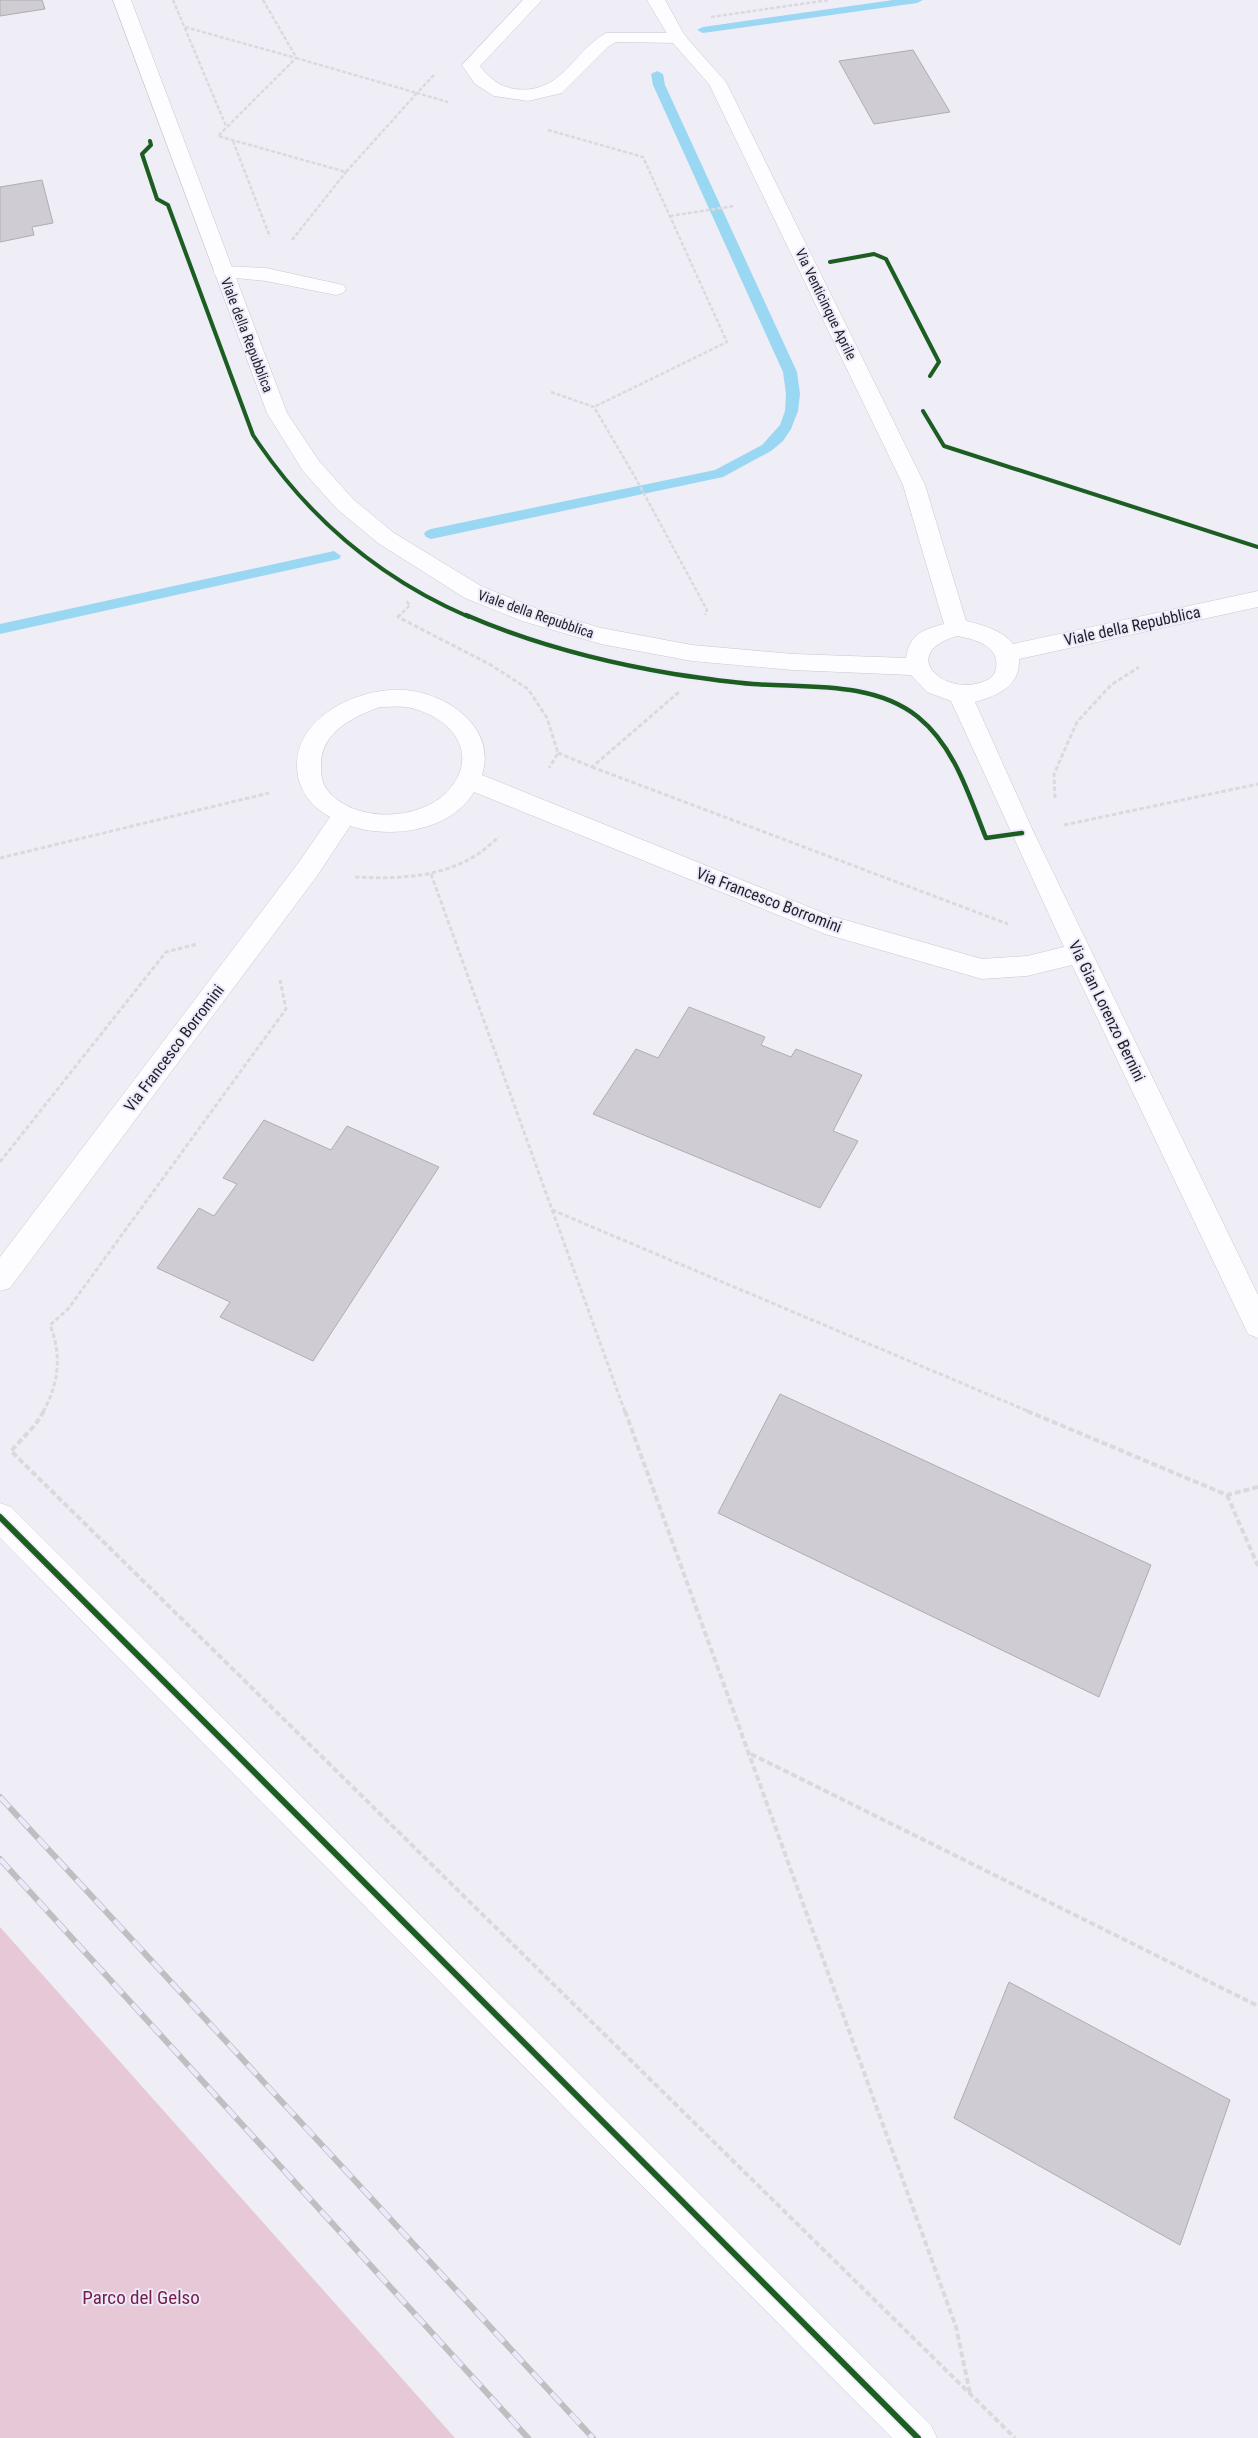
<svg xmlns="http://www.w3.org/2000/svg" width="1258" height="2438" font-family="'Roboto Condensed',sans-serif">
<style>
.green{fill:#e7c8d6}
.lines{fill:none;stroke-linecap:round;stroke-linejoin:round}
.stream{fill:#9ad7f3;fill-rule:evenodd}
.building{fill:#cfccd3;stroke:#afacb2}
.service-casing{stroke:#c8c8ce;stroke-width:1}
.minor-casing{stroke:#c8c8ce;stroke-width:1}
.path-far2{stroke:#dadadc;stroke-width:2.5;stroke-dasharray:4 2;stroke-linecap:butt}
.path-far1{stroke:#dadadc;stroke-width:3;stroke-dasharray:4.5 2.5;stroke-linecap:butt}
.path{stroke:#dadadc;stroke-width:4;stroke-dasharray:6 3;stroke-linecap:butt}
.service{fill:#fdfcfe;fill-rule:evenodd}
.minor{fill:#fdfcfe;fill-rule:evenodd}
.rail-casing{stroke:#bfbec1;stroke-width:6}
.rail{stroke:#eceafa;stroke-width:4.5;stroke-dasharray:14;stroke-linecap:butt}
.cycleway-far2-casing{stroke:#eceafa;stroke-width:6}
.cycleway-far1-casing{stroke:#eceafa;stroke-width:8}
.cycleway-casing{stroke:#eceafa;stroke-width:9}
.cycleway-far2{stroke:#1b5e20;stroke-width:4}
.cycleway-far1{stroke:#1b5e20;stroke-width:4.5}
.cycleway{stroke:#1b5e20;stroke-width:6}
.labels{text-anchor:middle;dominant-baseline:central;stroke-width:4;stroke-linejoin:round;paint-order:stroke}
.far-street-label{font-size:14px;fill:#201f25;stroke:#eceafa}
.street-label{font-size:16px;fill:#201f25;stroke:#eceafa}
.near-park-label{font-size:19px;fill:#761d47;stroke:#eceafa}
</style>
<rect width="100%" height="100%" fill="#efeef6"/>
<!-- green -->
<polygon class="green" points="0,1927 455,2438 0,2438"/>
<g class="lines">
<!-- stream -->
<g class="stream">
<polygon points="893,0 923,0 917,3 703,33 697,30 703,27"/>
<polygon points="657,71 663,74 665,85 797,372 800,394 798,411 791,429 783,441 771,451 723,477 431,539 426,537 424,534 426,531 431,529 715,470 762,445 780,425 785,411 786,394 783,372 653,85 651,74"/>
<polygon points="334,551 341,556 339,559 0,634 0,624"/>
</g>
</g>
<!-- building -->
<g class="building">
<polygon points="0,0 42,0 45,9 0,16"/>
<polygon points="913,50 950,112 874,124 839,61"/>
<polygon points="42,180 53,223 32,227 34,235 0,242 0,187"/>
<polygon points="689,1007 765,1037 761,1045 791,1057 796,1049 862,1075 833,1131 858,1141 820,1208 593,1114 636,1049 658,1058"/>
<polygon points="264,1120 331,1150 347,1126 439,1167 313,1361 220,1317 230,1302 157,1268 199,1208 214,1216 237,1184 223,1178"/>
<polygon points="780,1394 1151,1565 1099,1697 718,1513"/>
<polygon points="1009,1982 1230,2100 1180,2245 954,2118"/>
</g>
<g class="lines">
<!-- service casing -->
<g class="service-casing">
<g id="service">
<path d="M523,0H542L480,66C489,78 499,86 514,89C562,95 570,54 606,33H678L684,34L687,38L684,42L678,43L616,42L608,47L562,93L528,101L494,96L475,84L462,65Z"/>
<polygon points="223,266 266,268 343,285 346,289 343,293 336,295 266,281 216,276 213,272 216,268"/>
</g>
</g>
<!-- minor casing -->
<g class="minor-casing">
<g id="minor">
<path d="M113,0H131L287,413L319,461L353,499L394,533L481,586L538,609L601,628L692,645L793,654L906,658C910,634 922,630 944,624L903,485L709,84L672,42L647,0H665L685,36L726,82L925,485L966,621C983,625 1002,630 1013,644L1258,591V607L1019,659C1020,687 998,695 975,702L1034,833L1258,1295V1338L1248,1334L1072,965L1027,976L982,979L825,934L474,792C450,832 390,839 350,826L317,876L10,1288L0,1291V1257L299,862L330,817C310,806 297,788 297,765C297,715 361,687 404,690C448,693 497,728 482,775L831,916L982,959L1027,956L1064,947L951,701L927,692L911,675L793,670L692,661L601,644L522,621L465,598L378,543L337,509L303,471L267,413ZM957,636C975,639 1000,646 996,668C995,674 992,678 987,680C947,700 895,654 957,636ZM380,707C393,707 406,705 418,710C458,723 479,759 446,793C417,821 355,823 328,791C322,784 321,775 321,766C320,733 352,717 380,707Z"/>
<polygon points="0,1503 11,1507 931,2425 937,2438 892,2438 0,1538"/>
</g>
</g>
<!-- path-far2 -->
<g class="path-far2">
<polyline points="173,0 226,126"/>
<polyline points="263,0 296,57"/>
<polyline points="711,17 829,0"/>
<polyline points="185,27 296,58"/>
<polygon points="296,58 417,93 346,172 218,136"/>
<polyline points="434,75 417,93 448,102"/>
<polyline points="548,130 643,157 727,342 594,407"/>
<polyline points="233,141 270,237"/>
<polyline points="670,216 734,206"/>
<polyline points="292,240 346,172"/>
<polyline points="551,392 594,407 635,477 707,610 705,615"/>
<polyline points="398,617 410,605 406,601"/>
</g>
<!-- path-far1 -->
<g class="path-far1">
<polyline points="400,615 398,617 491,665 528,689 547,718 558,753 549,768"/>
<polyline points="558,753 592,767 679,692"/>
<polyline points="592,767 1008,924"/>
<polyline points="1055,798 1054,774 1077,722 1111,685 1139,667"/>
<polyline points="1064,825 1258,784"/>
<polyline points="0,858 269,793"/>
<polyline points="431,874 625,1412"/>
<path d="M355,877C396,879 439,878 475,856C484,851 491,843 499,837"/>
<polyline points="0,1162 166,952 197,944"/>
<polyline points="552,1210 1030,1412"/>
<path d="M43,1412C59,1383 62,1355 50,1325L68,1309L286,1009L280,980"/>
</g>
<!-- path -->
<g class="path">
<polyline points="44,1411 35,1425 11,1451 1015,2438"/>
<polyline points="625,1411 956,2327 970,2393"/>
<polyline points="1027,1411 1227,1495 1258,1487"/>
<polyline points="1227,1495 1258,1566"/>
<polyline points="751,1754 1258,2006"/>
</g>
<!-- service -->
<use href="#service" class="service"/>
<!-- minor -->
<use href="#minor" class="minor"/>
<!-- rail casing -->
<g class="rail-casing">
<g id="rail">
<polyline points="0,1797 593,2438"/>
<polyline points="0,1859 528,2438"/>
</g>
</g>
<!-- rail -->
<use href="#rail" class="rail"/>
<!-- cycleway-far2 casing -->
<g class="cycleway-far2-casing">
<g id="cycleway-far2">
<path d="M150,141L151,145L142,154L157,199L168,205L253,435L259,444C312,521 383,580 469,617"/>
<polyline points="830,262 874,254 886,259 939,362 930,376"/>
<polyline points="923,411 944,446 1258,547"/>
</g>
</g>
<!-- cycleway-far1 casing -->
<g class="cycleway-far1-casing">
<path id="cycleway-far1" d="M466,615C533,644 602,662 674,674C700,678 727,682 753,684C807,688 873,681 918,717C955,747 969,796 986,838L1022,833"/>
</g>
<!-- cycleway casing -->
<g class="cycleway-casing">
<polyline id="cycleway" points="0,1517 918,2438"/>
</g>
<!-- cycleway-far2 -->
<use href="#cycleway-far2" class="cycleway-far2"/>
<!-- cycleway-far1 -->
<use href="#cycleway-far1" class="cycleway-far1"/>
<!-- cycleway -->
<use href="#cycleway" class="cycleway"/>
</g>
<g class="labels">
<!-- far-street labels -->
<g class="far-street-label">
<text transform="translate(826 304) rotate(64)">Via Venticinque Aprile</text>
<text transform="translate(247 335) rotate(69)">Viale della Repubblica</text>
<text transform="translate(536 614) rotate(19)">Viale della Repubblica</text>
</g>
<!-- street labels -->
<g class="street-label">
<text transform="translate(1132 626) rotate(-12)">Viale della Repubblica</text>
<text transform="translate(769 900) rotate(21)">Via Francesco Borromini</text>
<text transform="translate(1107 1011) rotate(64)">Via Gian Lorenzo Bernini</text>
<text transform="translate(174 1048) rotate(-53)">Via Francesco Borromini</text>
</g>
<!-- near-park labels -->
<g class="near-park-label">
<text x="141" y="2297">Parco del Gelso</text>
</g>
</g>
</svg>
